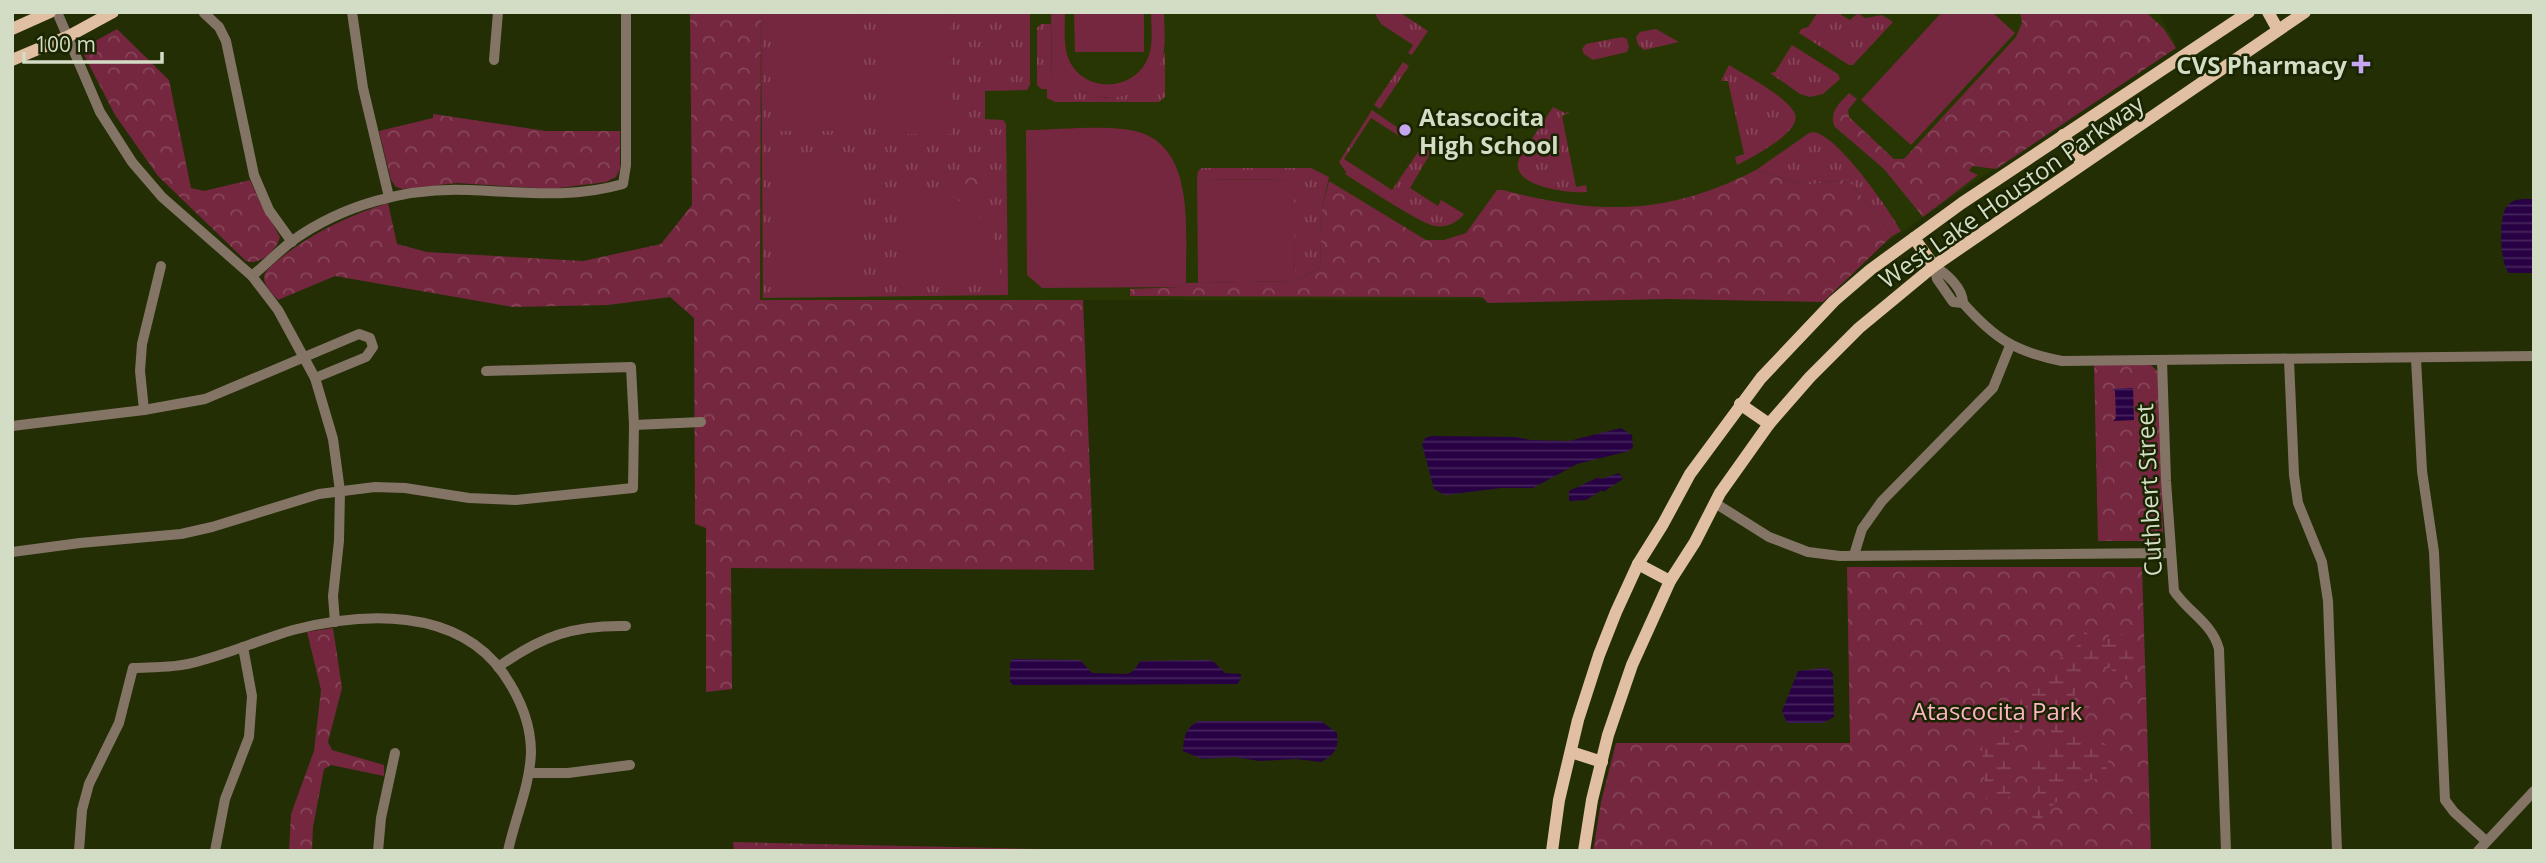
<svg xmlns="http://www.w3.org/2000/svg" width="2546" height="863" font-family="'Open Sans',sans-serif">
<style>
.built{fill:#283603}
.grass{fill:url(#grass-tufts)}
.forest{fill:url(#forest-crowns)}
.wetland{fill:url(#wetland-marsh);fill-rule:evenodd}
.garden{fill:#74273f}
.water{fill:url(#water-rules)}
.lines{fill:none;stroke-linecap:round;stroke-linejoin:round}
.minor{stroke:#847466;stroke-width:10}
.major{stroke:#e0bfa2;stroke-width:12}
.poi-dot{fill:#c6a6f0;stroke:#192400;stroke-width:2.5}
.labels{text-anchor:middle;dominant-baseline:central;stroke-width:5;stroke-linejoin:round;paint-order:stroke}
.poi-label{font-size:24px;font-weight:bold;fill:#d3dcc5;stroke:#192400;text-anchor:end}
.street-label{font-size:24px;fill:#d3dcc5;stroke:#192400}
.park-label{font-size:24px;fill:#fcb5c5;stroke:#192400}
</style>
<defs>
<pattern id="grass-tufts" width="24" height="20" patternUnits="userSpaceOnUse" patternTransform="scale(1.75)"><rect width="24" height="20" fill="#74273f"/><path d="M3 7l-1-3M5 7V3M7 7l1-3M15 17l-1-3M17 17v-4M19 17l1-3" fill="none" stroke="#874659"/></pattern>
<pattern id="forest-crowns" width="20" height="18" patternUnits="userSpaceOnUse" patternTransform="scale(1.75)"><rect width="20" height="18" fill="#74273f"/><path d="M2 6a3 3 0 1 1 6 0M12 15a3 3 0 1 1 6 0" fill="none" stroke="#874659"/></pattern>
<pattern id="wetland-marsh" width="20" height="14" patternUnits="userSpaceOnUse" patternTransform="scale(1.75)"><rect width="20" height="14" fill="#74273f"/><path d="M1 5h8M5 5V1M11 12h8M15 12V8" fill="none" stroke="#874659"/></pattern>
<pattern id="water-rules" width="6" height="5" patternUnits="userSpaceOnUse" patternTransform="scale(1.75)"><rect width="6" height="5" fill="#270143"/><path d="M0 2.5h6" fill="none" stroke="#45255d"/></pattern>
</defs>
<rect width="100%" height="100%" fill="#232e05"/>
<!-- built -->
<polygon class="built" points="761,12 2158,12 2176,44 1884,244 1820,299 760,301"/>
<!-- grass -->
<g class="grass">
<polygon points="761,12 1030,12 1030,85 1027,90 985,91 985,119 1003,120 1006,124 1008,295 763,298"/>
<polygon points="1374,12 1399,12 1428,31 1412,55 1408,53 1413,45 1381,24"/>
<polygon points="1818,12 1842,12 1841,15 1850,20 1858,13 1865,18 1882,15 1893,22 1853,65 1849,65 1799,33 1801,29 1808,27"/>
<polygon points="1041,24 1051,24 1052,85 1065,78 1083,92 1105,98 1145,85 1157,70 1165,51 1165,97 1159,102 1055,102 1047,98 1047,89 1041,89 1037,85 1037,28"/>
<polygon points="1656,29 1679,42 1644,50 1638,45 1636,37 1640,32"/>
<polygon points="1622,37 1627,39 1629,47 1627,52 1593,60 1584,54 1582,49 1586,44"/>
<polygon points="1792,45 1838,74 1840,79 1823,94 1810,97 1800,94 1770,73 1775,72"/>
<polygon points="1403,62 1409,66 1380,109 1374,105"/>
<path d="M1729,65C1745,75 1788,97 1795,114C1802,132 1751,158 1737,165L1735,157L1744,154L1728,81H1721Z"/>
<path d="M1553,107L1565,113L1570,112L1562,116L1576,187L1586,185L1587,192C1569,194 1505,186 1520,157Z"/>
<path d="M1372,110L1407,134L1404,139L1371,118L1344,159L1392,190L1422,146L1431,152L1410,188L1438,206L1441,200L1464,214C1457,223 1446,228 1435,226C1421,224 1361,184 1345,174L1346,172L1339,162Z"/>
<path d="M1814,132C1839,137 1888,208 1901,231L1892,236L1848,179L1807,185L1756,170L1809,133Z"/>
<polygon points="1202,168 1311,168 1329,177 1322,209 1320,267 1295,281 1293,179 1197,180 1198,171"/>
</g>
<!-- forest -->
<g class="forest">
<path d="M690,12H761L760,300H1083L1094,570L731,568L732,689L706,692V528L695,524L694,318L670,297L608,305L513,307L335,276L278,300C273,294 264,286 264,278C264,270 272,266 277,261C310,234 347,216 388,203L397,244L427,252L583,261L661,244L692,205Z"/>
<path d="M2020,12H2146L2164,29L2176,48L1996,169L1972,166L1969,171L1978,175L1923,217L1884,169L1835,127C1828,112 1840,103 1849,93L1857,99L1848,110L1849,117L1894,159H1904L2016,37L2022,23Z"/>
<path d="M117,29L169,80L191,188L204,191L250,180L259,200L280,237C277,250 260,266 246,261L158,176L115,115L81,49Z"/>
<polygon points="433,114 546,131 620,131 620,169 616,177 606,182 551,189 457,183 403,189 396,187 391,180 379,131 433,118"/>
<polygon points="964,162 987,174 974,200 951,189"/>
<path d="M1756,170L1807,185L1848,179L1892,236L1823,302L1669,299L1488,303L1482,297L1130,296V289L1181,287L1186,283L1295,281L1320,267L1322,209L1329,181L1426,240H1444L1466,233L1497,190H1503C1599,215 1666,216 1756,170Z"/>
<polygon points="2149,363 2158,372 2163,532 2159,539 2152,541 2098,541 2094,364"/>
<polygon points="1847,567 2142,567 2151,851 1593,851 1601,802 1616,743 1850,743"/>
<polygon points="333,628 342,688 328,742 332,750 384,765 384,776 331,765 324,769 313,827 312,851 289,851 291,814 314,751 321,690 307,632"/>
<polygon points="733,842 1131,851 734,851"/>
</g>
<!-- wetland -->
<path class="wetland" d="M2082,623L2089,639L2103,643L2110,634H2124L2134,645L2133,680H2119L2108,665L2077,672L2074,702L2090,700L2088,714L2079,729L2107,745L2109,756L2105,776L2077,784L2067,790L2039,821L2027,814L2037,798L2040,776L2032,770L2014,774L2010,796L1999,803L1986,799L1982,747L2023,697L2047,684L2055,662L2078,645L2074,634ZM2037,713L2051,714V741L2028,763L2011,757L2009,742Z"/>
<!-- garden -->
<g class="garden">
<polygon points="777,12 857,12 859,131 777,131"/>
<polygon points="880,12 950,12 951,134 882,134"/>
<path d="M1051,12H1065C1065,28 1063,46 1069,60C1084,93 1132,92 1147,60C1154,46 1151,28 1151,12H1164C1164,28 1167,46 1161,62C1146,102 1094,109 1066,79L1065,85H1052Z"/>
<polygon points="1074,12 1144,12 1144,52 1075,52"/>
<polygon points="1942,12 1992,12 2015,33 1911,145 1861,100"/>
<path d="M1026,130C1056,130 1102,125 1130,130C1198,141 1185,232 1186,283L1181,287L1042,288L1027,275Z"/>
<polygon points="776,153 861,155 863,294 775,294"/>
<polygon points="1294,179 1295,281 1198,283 1197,180"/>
<path d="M922,188C971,196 1003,230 1000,281L911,284L903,277L904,189Z"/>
</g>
<!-- water -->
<g class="water">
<path d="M2534,199V273H2509C2500,264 2498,216 2507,206C2513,198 2524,199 2534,199Z"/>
<polygon points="2133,388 2134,420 2113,421 2116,418 2115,391 2112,389"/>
<polygon points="1621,428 1632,435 1633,447 1629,451 1577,464 1533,488 1501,488 1445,495 1434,489 1422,444 1425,438 1431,436 1515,437 1531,440 1569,441"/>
<polygon points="1619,473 1623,479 1603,492 1602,490 1586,500 1569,501 1569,491 1599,477 1601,479"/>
<polygon points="1012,659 1080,660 1092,673 1126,674 1132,672 1141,661 1208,660 1213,661 1225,673 1241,674 1241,679 1237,684 1014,685 1010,682 1010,663"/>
<polygon points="1823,668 1828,668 1833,674 1834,717 1823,723 1787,723 1782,711 1798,671"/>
<path d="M1198,721H1321L1337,733C1339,748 1335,755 1321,762L1296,759L1259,761L1234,757L1202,759L1183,751C1184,736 1185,729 1198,721Z"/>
</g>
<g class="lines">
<!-- minor -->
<g class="minor">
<polyline points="57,12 100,112 132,162 162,197 252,276 278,310 315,378 333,439 340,491 339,541 333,596 335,622"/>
<polyline points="352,12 363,88 389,197"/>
<polyline points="204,13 219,27 226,41 254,175 269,210 292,242"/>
<polyline points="494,60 498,12"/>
<path d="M1934,266C1946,273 1963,288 1963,303L1953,302L1937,279Z"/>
<path d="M252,276C265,265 278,252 292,241C342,205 407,187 469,190C521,192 571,199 623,184L626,165V12"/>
<path d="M1963,303C1994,338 2015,352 2062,361L2534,356"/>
<polyline points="2416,359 2422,471 2434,552 2445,800 2454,812 2486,841"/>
<polyline points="2289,360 2294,475 2298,503 2322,562 2328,601 2337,851"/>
<path d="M2162,361L2166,481L2174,591C2189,613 2212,623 2219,649L2226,851"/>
<polyline points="144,410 140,371 142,344 161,266"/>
<polyline points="634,425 701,422"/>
<polyline points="12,426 144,410 205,399 359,334 370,338 373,347 366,357 315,378"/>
<polyline points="1715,503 1769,537 1808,552 1840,556 2171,553"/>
<polyline points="12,552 80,543 181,534 212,527 319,494 375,487 405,488 469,498 516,500 633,488 634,425 631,367 486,371"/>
<polyline points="1854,555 1862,529 1882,501 1993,388 2010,346"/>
<path d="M498,667C542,636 573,625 626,626"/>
<polyline points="529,773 568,773 630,765"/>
<path d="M79,851L82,810L89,784L119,723L133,668C152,667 173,668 192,663C226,655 259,640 293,630C363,612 456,607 503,673C519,696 531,724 531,752C530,786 515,818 508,851"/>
<polyline points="215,851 225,799 249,737 252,696 243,647"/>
<polyline points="378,851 381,818 395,753"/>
<polyline points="2478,851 2534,791"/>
</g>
<!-- major -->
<g class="major">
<polyline points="2268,12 2278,30"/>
<polyline points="12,29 50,12"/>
<polyline points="12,60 69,36 113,12"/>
<polyline points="2063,135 2082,164"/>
<polyline points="1914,238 1934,266"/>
<polyline points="1740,404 1769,424"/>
<polyline points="1638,564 1670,581"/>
<polyline points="1571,752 1602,762"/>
<polyline points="1552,851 1559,800 1578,720 1599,655 1616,612 1638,564 1663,524 1690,474 1761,378 1834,301 1870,270 1962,203 2249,12"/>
<polyline points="1584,851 1592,800 1608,735 1632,665 1670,581 1695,542 1720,493 1769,424 1810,377 1859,328 1934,266 2305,12"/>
</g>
</g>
<!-- markers -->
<g class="poi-dot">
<path d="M2357.5 53.5h7v7h7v7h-7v7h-7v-7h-7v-7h7z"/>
<circle cx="1405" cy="130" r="7"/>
</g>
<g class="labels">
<!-- poi labels -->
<g class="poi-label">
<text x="2347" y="64">CVS Pharmacy</text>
<text x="1419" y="116" text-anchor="start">Atascocita<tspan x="1419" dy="28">High School</tspan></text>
</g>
<!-- street labels -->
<g class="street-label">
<text transform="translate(2011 191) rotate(-35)">West Lake Houston Parkway</text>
<text transform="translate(2148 490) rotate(-93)">Cuthbert Street</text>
</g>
<!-- park labels -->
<g class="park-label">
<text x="1997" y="710">Atascocita Park</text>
</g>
</g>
<!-- border -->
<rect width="2546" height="863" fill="none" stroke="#d3dcc5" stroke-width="28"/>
<!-- scale -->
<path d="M24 52v10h138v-10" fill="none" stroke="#d3dcc5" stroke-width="3.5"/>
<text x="35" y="52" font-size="21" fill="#d3dcc5" stroke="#192400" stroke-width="5" paint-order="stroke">100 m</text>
</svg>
